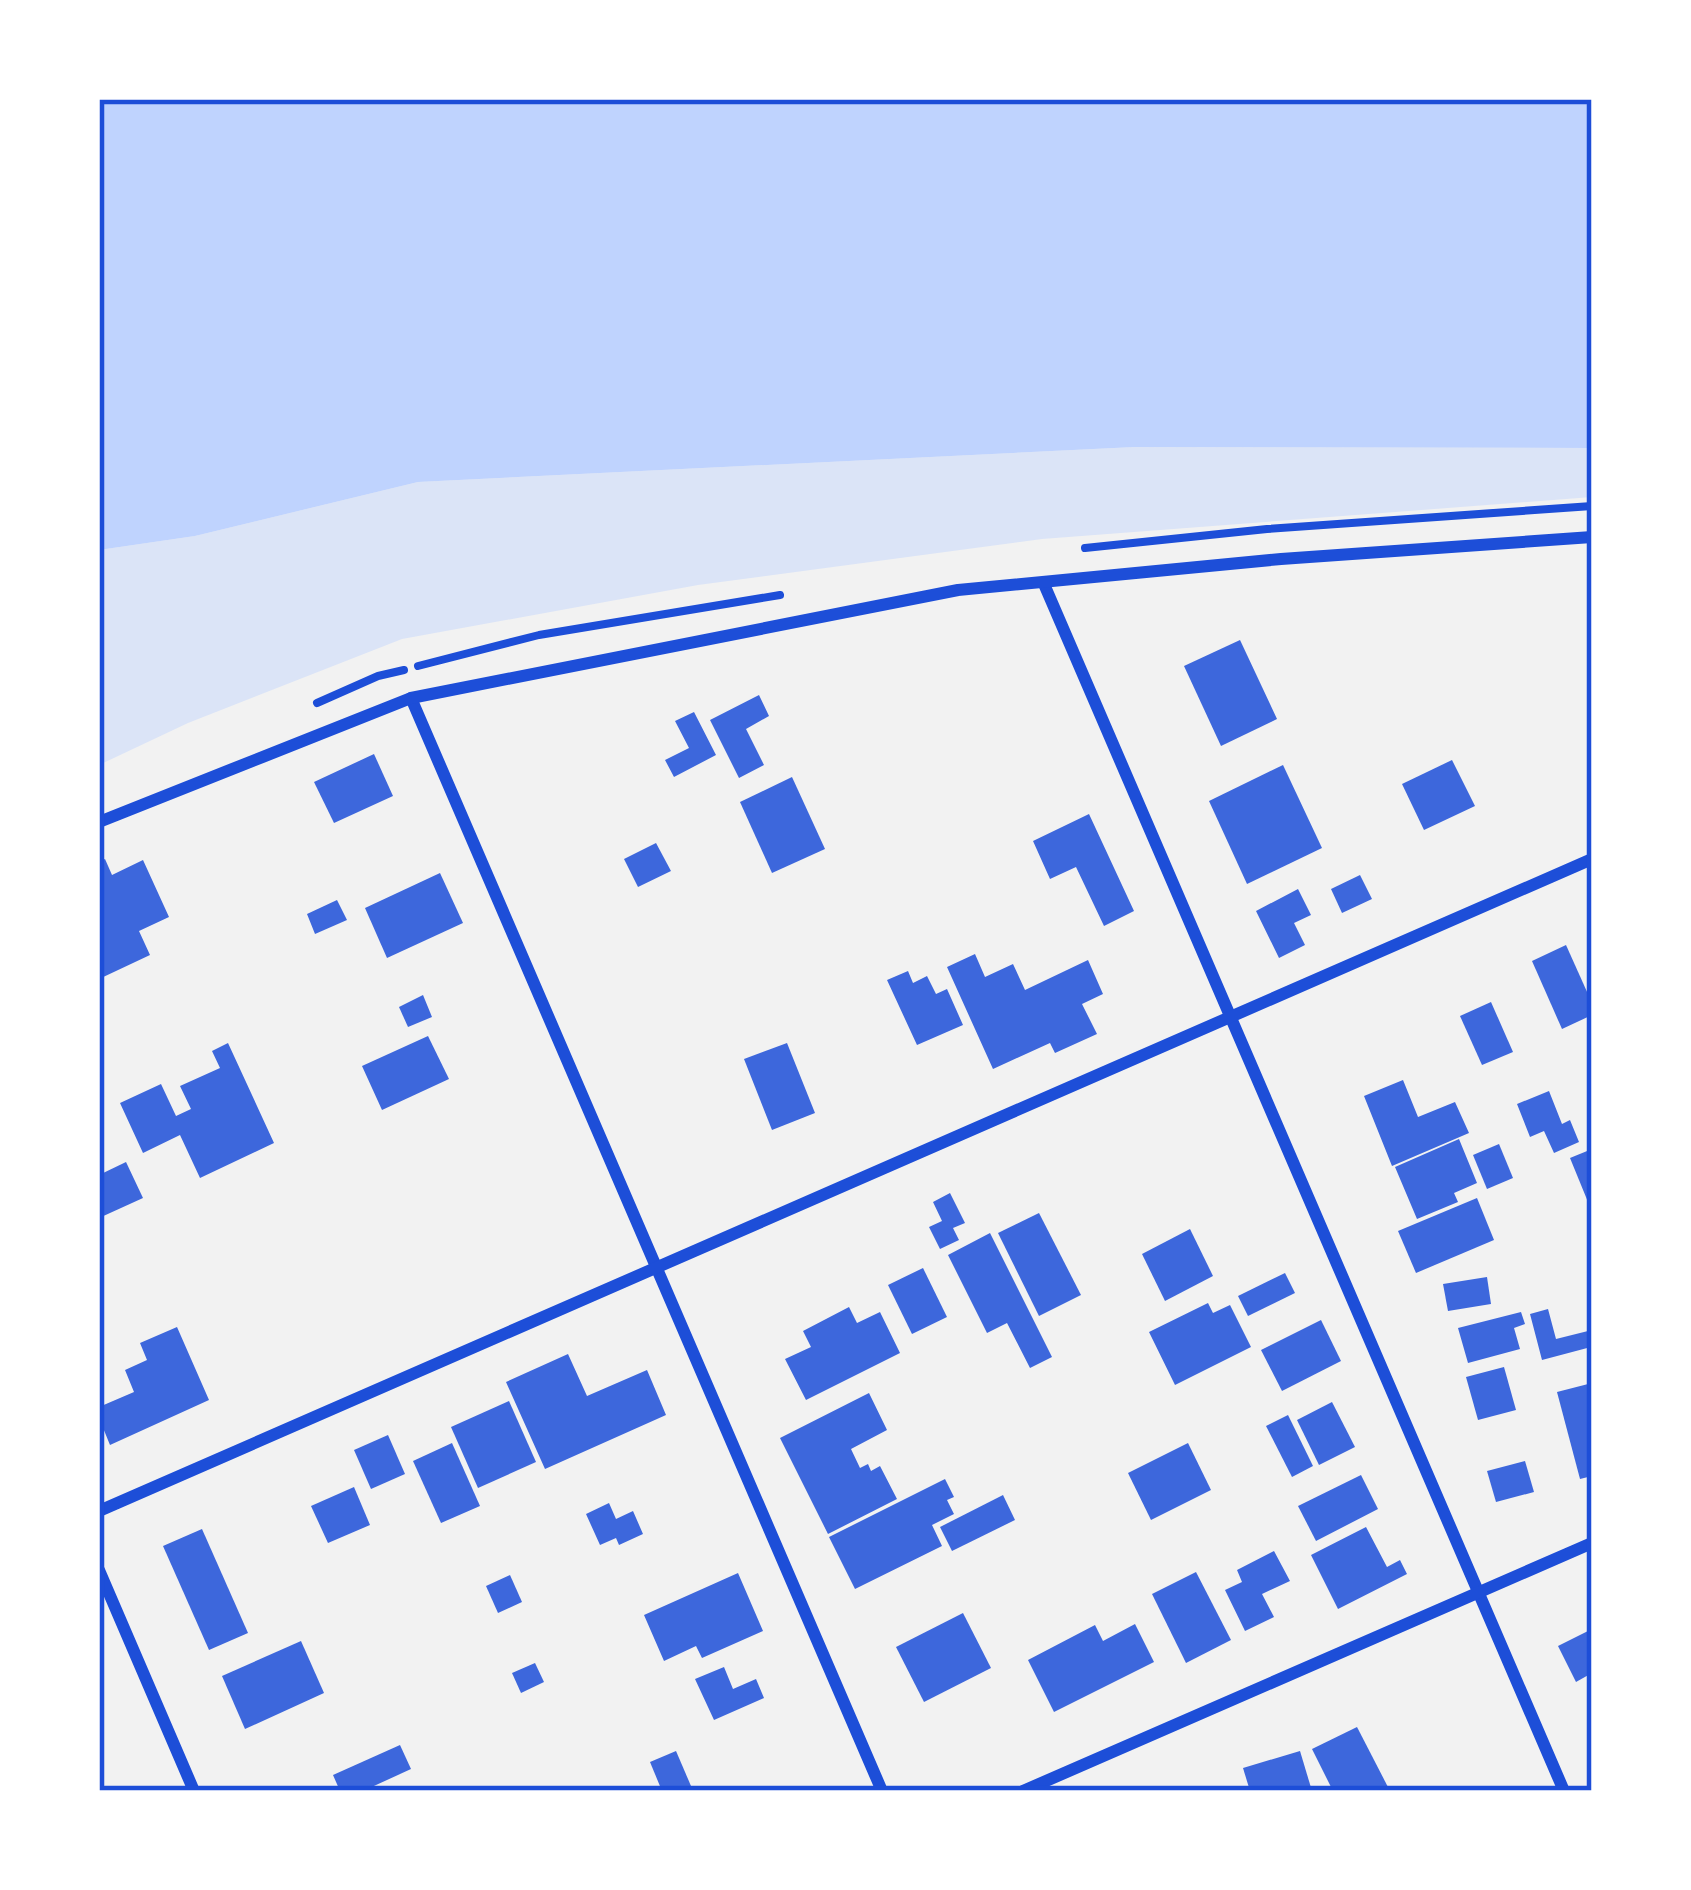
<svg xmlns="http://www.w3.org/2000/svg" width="1691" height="1890" font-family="Lora,serif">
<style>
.green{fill:#dbe4f7}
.water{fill:#bfd3fe}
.building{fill:#3d67dc}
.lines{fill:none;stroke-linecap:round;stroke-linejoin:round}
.path{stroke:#1d4ed8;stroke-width:8}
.minor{stroke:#1d4ed8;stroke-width:12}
.neatline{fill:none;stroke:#1d4ed8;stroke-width:4.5}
</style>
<rect width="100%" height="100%" fill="#f2f2f2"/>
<!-- green -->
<polygon class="green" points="1135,447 1592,448 1592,497 1042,539 698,585 402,639 188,723 99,765 99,550 195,536 418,482"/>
<!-- water -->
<polygon class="water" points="99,99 1592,99 1592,448 1135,447 418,482 195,536 99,550"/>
<!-- building -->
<g class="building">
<polygon points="1240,640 1277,719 1221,746 1184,666"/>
<polygon points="759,695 769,716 746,729 764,765 739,778 710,720"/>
<polygon points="694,712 716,755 674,777 665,760 689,748 675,721"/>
<polygon points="374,754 393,796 334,823 314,782"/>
<polygon points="1452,760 1475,806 1424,830 1402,784"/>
<polygon points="1283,765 1322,848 1247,884 1209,801"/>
<polygon points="792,777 825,849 772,873 740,802"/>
<polygon points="1089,814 1134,911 1104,926 1076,867 1050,879 1033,841"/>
<polygon points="656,843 671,871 638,887 624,859"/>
<polygon points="105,859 112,875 143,860 169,917 139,931 150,955 99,979 99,862"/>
<polygon points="440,873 463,923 387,958 365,908"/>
<polygon points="1360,875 1372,899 1342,913 1331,889"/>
<polygon points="1298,889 1311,915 1294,923 1305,945 1279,958 1256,911"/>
<polygon points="337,900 347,920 315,934 307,914"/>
<polygon points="1566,945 1592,1003 1592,1015 1562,1029 1532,961"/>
<polygon points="975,954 985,977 1013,964 1025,990 1088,960 1103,994 1082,1004 1097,1034 1055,1053 1050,1043 993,1069 947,967"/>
<polygon points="908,971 913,983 927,976 936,994 947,989 963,1025 917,1045 887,980"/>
<polygon points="423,995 432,1017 408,1027 399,1007"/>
<polygon points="1491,1002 1513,1052 1482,1065 1460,1016"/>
<polygon points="428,1036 449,1079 382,1110 362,1066"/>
<polygon points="228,1043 274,1143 200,1178 180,1135 143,1153 120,1103 161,1084 176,1116 191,1109 180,1086 220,1068 212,1051"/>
<polygon points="787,1043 815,1113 772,1130 744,1059"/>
<polygon points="1403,1080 1418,1117 1455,1102 1469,1133 1392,1166 1364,1096"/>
<polygon points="1549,1091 1562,1124 1570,1120 1579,1142 1554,1153 1544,1131 1530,1137 1517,1104"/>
<polygon points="1459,1139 1477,1183 1454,1193 1458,1202 1417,1219 1395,1167"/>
<polygon points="1499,1144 1513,1178 1487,1189 1473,1155"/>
<polygon points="1592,1149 1592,1200 1588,1202 1570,1158"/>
<polygon points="126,1162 143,1198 99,1218 99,1175"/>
<polygon points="950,1193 965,1223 953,1228 959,1240 940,1249 929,1227 942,1221 933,1202"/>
<polygon points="1477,1198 1494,1240 1416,1273 1398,1231"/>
<polygon points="1039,1213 1081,1295 1039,1316 998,1233"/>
<polygon points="1190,1229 1213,1276 1165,1301 1142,1254"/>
<polygon points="990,1233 1052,1357 1030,1368 1007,1323 987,1333 948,1255"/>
<polygon points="923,1268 947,1317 912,1334 888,1285"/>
<polygon points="1285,1273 1295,1293 1248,1316 1238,1296"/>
<polygon points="1487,1277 1491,1304 1448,1311 1443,1284"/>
<polygon points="1208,1303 1213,1313 1230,1305 1251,1347 1175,1385 1149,1332"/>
<polygon points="849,1307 857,1323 880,1312 900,1353 806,1400 785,1359 811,1347 803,1331"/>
<polygon points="1548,1309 1556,1339 1588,1331 1591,1347 1542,1360 1530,1314"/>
<polygon points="1521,1312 1525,1324 1514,1328 1520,1349 1468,1363 1458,1328"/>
<polygon points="1321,1320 1341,1361 1282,1391 1261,1350"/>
<polygon points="177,1327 209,1400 110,1445 99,1418 99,1407 134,1392 125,1370 147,1360 140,1343"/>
<polygon points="568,1354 587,1396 647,1370 666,1415 545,1469 506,1382"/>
<polygon points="1504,1367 1516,1410 1478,1420 1466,1377"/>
<polygon points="1592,1383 1592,1476 1580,1479 1557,1392"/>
<polygon points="869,1393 887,1430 851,1449 860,1468 868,1464 871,1471 880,1466 897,1499 828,1534 780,1438"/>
<polygon points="509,1401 536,1462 478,1488 451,1427"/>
<polygon points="1332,1402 1355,1447 1319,1465 1297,1420"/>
<polygon points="1288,1415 1313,1466 1292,1477 1266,1426"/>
<polygon points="388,1435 405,1474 371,1489 354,1450"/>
<polygon points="452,1443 480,1506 441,1523 413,1461"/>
<polygon points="1188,1443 1211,1490 1151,1520 1128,1473"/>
<polygon points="1525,1461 1534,1492 1496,1502 1487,1471"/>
<polygon points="1361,1475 1378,1509 1316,1541 1298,1506"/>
<polygon points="945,1479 954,1497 947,1500 954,1514 932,1525 942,1546 855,1589 829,1537"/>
<polygon points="354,1487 370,1525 328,1543 311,1506"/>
<polygon points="1003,1495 1015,1520 952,1551 940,1527"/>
<polygon points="609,1503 616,1519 633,1511 643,1534 619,1545 616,1538 600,1545 586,1514"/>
<polygon points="1366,1527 1387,1567 1400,1560 1407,1574 1338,1609 1311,1555"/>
<polygon points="202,1529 248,1633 209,1650 163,1546"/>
<polygon points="1274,1551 1290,1581 1262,1594 1274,1617 1245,1631 1225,1590 1242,1582 1237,1570"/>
<polygon points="1196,1572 1231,1640 1186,1663 1152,1594"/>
<polygon points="738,1573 763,1631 702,1658 696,1646 664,1661 644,1615"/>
<polygon points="510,1575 522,1602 498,1613 486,1586"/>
<polygon points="963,1613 991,1668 924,1702 896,1647"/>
<polygon points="1135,1624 1154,1662 1054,1712 1028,1660 1095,1625 1103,1641"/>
<polygon points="1592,1629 1592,1673 1576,1682 1558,1646"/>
<polygon points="301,1641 324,1693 245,1729 222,1676"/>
<polygon points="535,1663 544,1682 521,1693 512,1673"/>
<polygon points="724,1667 733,1689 756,1679 764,1698 714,1720 695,1679"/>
<polygon points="1357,1727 1390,1791 1333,1791 1312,1749"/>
<polygon points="400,1745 411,1769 363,1791 340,1791 333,1775"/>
<polygon points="676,1751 691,1786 662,1791 650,1762"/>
<polygon points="1300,1751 1312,1791 1250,1791 1243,1768"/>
</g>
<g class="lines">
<!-- path -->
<g class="path">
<polyline points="1085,548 1267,529 1592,506"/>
<polyline points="418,666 539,635 780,595"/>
<polyline points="317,703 378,676 404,670"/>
</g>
<!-- minor -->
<g class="minor">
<polyline points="1044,584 1564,1791"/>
<polyline points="411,698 882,1791"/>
<polyline points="99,822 411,698 958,590 1281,559 1592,537"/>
<polyline points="99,1511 1592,859"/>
<polyline points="99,1570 194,1791"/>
<polyline points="1023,1791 1592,1543"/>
</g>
</g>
<!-- border -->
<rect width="1691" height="1890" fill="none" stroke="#ffffff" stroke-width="204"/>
<rect x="102" y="102" width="1487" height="1686" class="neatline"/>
</svg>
